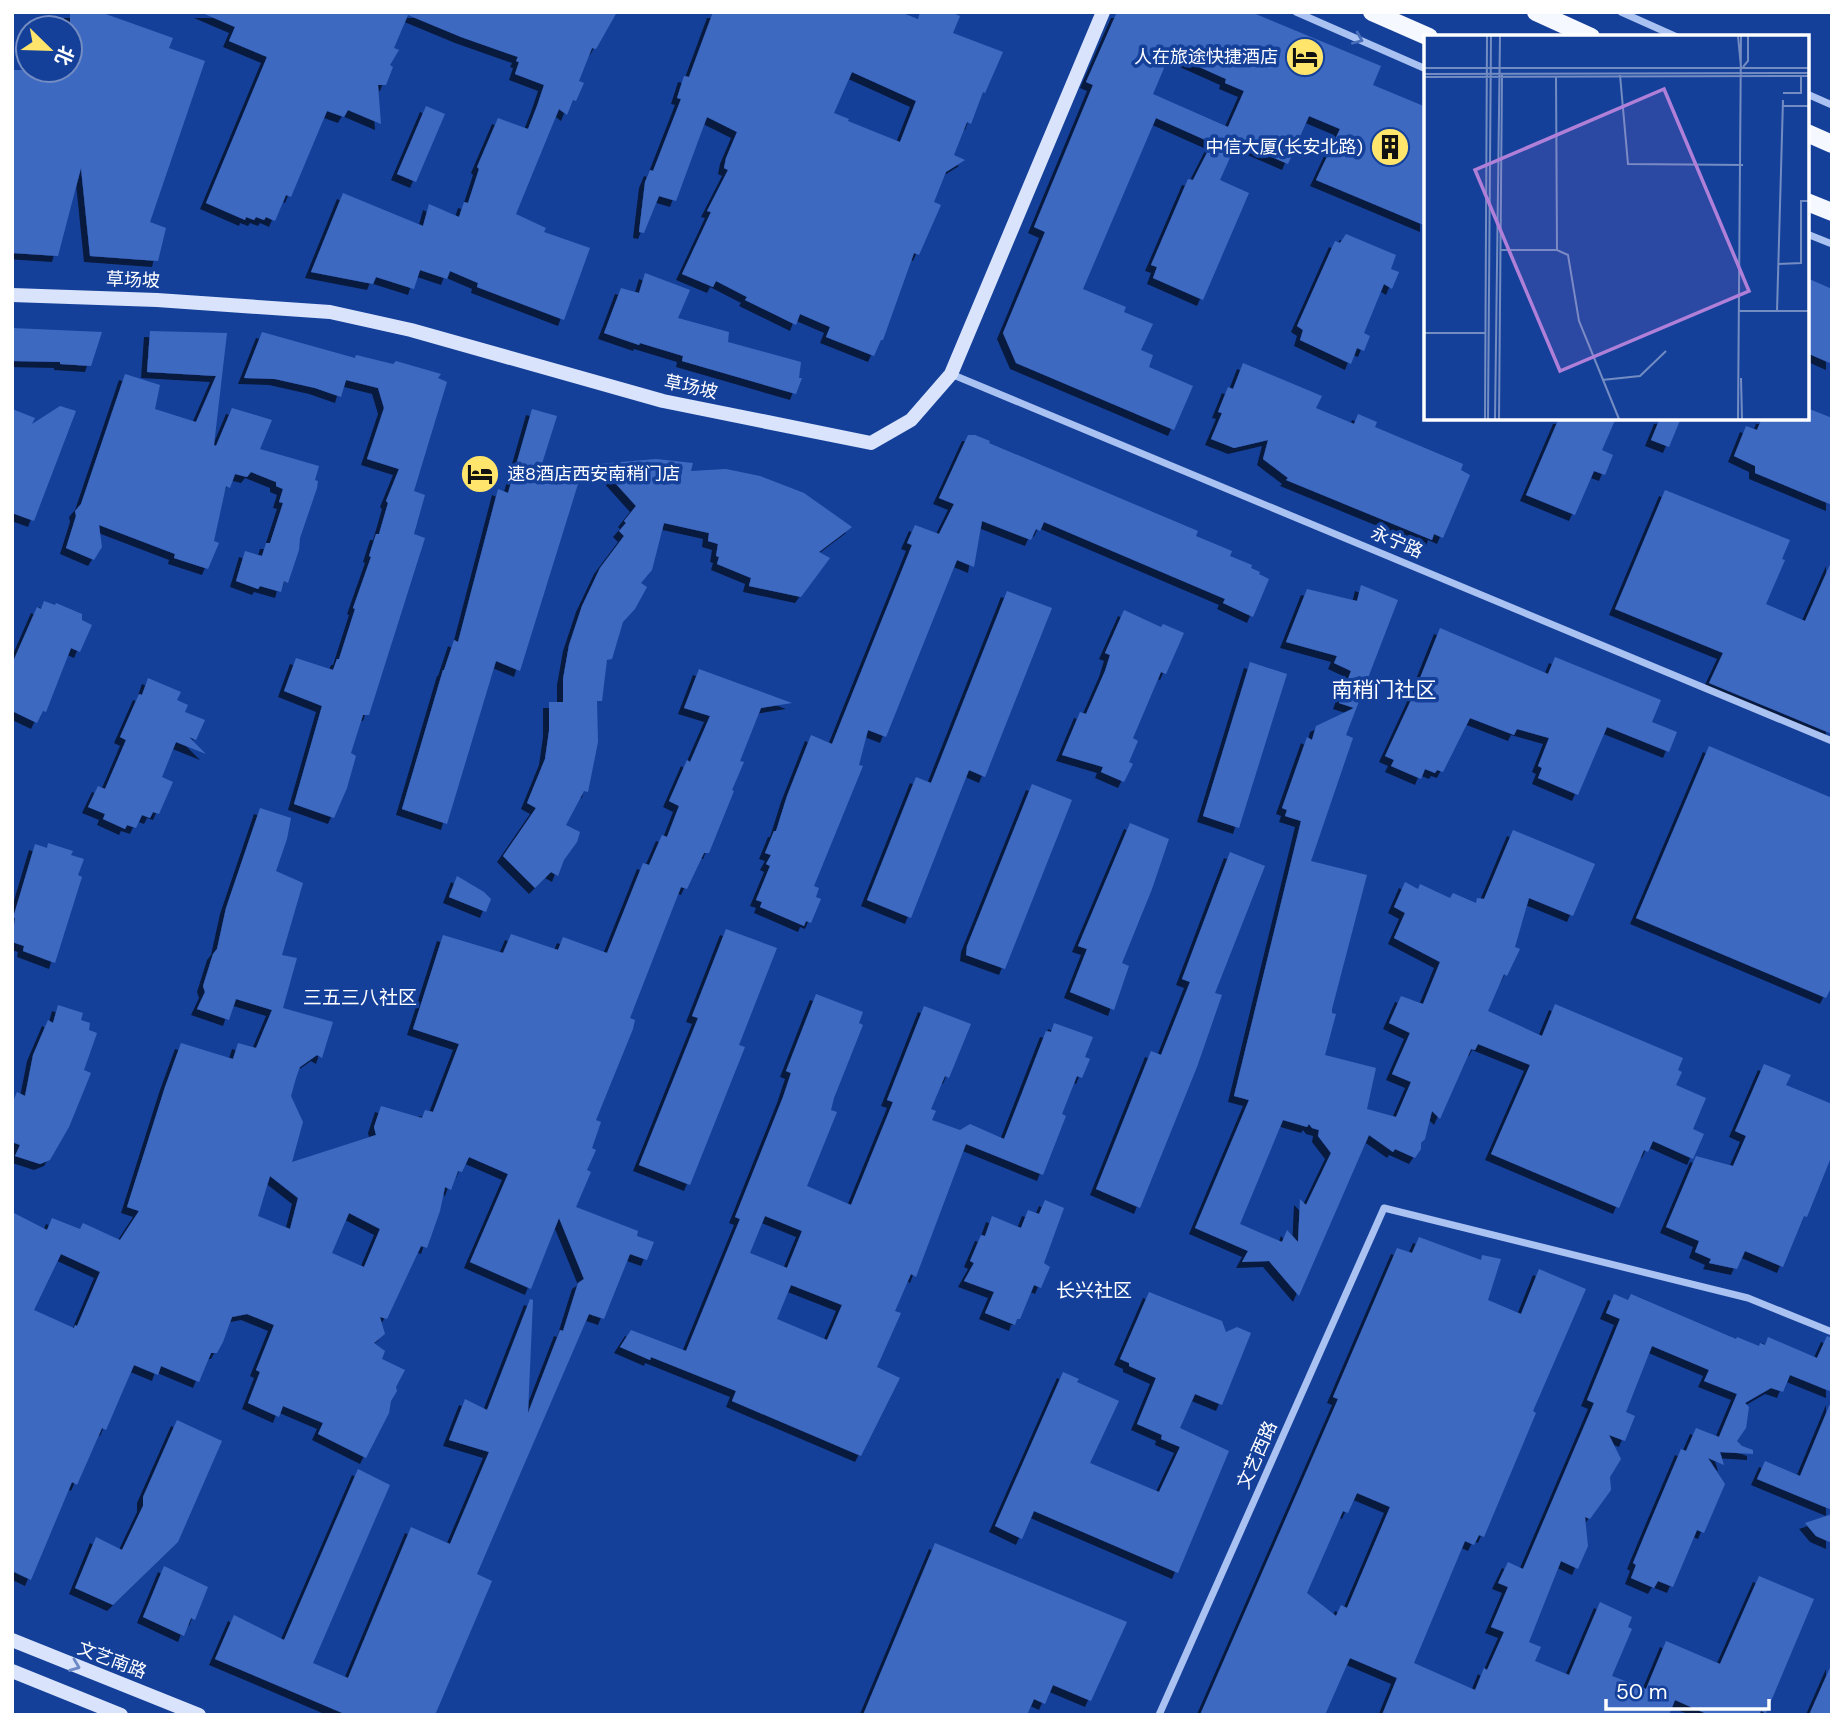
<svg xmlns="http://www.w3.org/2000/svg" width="1844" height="1727" font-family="'DM Sans','Noto Sans SC',sans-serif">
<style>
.building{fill:#3e69c1;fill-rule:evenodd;filter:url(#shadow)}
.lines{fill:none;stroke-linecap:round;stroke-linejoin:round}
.street{stroke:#aac2f2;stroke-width:7}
.secondary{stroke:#d9e4fc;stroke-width:14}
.primary{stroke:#f5f8ff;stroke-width:18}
.oneway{stroke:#496eb9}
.oneway2{stroke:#6d8ac6}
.labels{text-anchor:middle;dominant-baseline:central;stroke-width:7;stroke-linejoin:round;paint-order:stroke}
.poi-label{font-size:18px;fill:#fff;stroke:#15409a;text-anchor:end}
.street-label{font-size:18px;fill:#fff;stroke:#15409a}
.neighbourhood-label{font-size:19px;fill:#fff;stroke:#15409a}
.quarter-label{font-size:21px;fill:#fff;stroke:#15409a}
.inset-road{fill:none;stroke:#738cc2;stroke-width:2}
.view{fill:#b080d9;fill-opacity:0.15;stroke:#b080d9;stroke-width:3.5}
.inset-edge{fill:none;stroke:#fff;stroke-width:3.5}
</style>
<defs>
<filter id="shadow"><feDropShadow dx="-6" dy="6" stdDeviation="0" flood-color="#0009"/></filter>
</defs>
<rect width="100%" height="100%" fill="#15409a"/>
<!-- building -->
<g class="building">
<polygon points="70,12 100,12 173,38 169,48 205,61 150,222 166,228 158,261 90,256 81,168 58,256 12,253 12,70 70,70"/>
<polygon points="200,12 617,12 596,49 592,48 579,81 584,83 576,101 573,100 567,115 559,109 516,214 546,228 544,232 590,248 564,320 477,287 478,283 450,271 447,279 420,270 414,289 376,277 373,284 311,272 343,193 423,226 429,204 459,217 464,202 468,203 479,169 477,167 498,118 528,129 537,106 544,85 515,74 519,62 516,61 518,57 461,37 408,15 394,48 399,50 390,65 393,67 386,85 378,85 381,124 348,110 344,117 327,111 291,197 286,195 275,221 266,217 264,220 256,217 254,220 246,217 245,220 206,203 267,57 229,41 235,27"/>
<path d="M713,12H900L918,19L920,12H950L960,16L953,33L1003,52L985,93L983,92L971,124L967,122L954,155L965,160L946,172L934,202L941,205L919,255L914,253L883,340H881L874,356L826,337L830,327L800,314L796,325L745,300L747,297L716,281L713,287L682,274L711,212L707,211L728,170L724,168L726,158L737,132L707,117L676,201L659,196L644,233L639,232L645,182L650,170L653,171L681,99L677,98L684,76L689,77ZM852,72L916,101L900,142L848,121L849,119L834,113Z"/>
<path d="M1117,12H1251L1381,66L1373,85L1426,107V226L1316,180L1340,129L1309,116L1288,164L1237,142L1220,180L1249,193L1203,300L1153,278L1157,267L1151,265L1188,179L1193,180L1212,143L1156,118L1083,289L1126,307L1124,312L1153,324L1141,350L1153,355L1149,367L1193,386L1174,430L1016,363L1003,333L1045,232L1034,227L1093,85L1086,82ZM1170,54L1226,79L1225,83L1244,91L1228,127L1153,94Z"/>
<polygon points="426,106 445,114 416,182 397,174"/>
<polygon points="1346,234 1396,255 1391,269 1399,272 1392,289 1384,284 1364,333 1370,336 1364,351 1357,348 1351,364 1300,340 1303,330 1297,326 1335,241 1340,243"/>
<polygon points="645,273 690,290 678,318 729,332 728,342 801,362 799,378 802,378 796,394 682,361 683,356 640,343 639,345 604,333 621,288 639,293"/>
<polygon points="1807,278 1832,289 1832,364 1807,353"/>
<polygon points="12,328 102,332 91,366 60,364 60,362 12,361"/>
<polygon points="150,331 227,333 214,445 216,446 232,408 272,420 260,449 319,466 315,480 318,481 317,488 300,538 299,550 288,583 284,581 281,592 260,586 258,589 236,581 245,551 262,556 266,543 270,543 283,503 279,502 283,489 276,486 276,482 251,472 247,477 235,474 230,488 226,486 214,541 219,543 208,569 174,558 175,554 99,525 102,547 94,560 66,548 76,516 75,511 81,504 125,374 160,385 155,409 196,422 216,376 147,372"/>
<polygon points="262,332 355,358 356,355 393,364 396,361 441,374 438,378 447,382 414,491 425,495 414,534 425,538 369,715 363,715 351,753 356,756 347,788 334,818 294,804 322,706 284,691 296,658 333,670 337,659 339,659 355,609 353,608 371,557 369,556 376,534 379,534 388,503 386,501 399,469 367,459 384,408 378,388 346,380 341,397 315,388 275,379 244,378"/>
<polygon points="1243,363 1322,396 1316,408 1354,424 1358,414 1377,422 1375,427 1463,464 1461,470 1470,475 1443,538 1434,534 1432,540 1286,480 1288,478 1263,459 1268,440 1234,448 1211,439 1222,413 1218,412 1228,387 1233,389"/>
<polygon points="60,406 76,411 34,521 12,513 12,409 35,418 32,424"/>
<polygon points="1807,408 1832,418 1832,505 1755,473 1755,466 1734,456 1746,426 1757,430 1762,418 1807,418"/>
<polygon points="532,409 557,416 540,470 578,484 520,671 496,661 447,824 402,809 443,670 444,670 454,640 458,642 498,489 508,493"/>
<polygon points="1559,418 1616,418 1602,450 1613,455 1605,475 1594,471 1575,515 1526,495"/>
<polygon points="1660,418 1681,418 1669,447 1651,440"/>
<polygon points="968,435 975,435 990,441 989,443 1198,531 1196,536 1232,551 1230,556 1252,565 1251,568 1260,572 1259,574 1269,579 1253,617 1223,603 1225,599 1044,522 1040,531 1036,529 1031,540 982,521 974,567 957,560 886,737 868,730 859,765 863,766 814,886 819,888 816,897 821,899 811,923 806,921 804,926 760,907 762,902 756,900 770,866 766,864 771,855 765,853 774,831 776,831 787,796 811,735 832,744 912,545 907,543 915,525 939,534 954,504 939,498"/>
<polygon points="656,459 693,463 691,471 726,469 760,476 804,493 852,527 819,552 830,558 801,597 749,586 751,578 717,564 719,557 716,556 718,544 708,541 709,533 664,523 652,570 641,583 647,587 635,609 623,622 612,659 607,660 602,701 597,701 598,742 588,792 584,791 566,825 580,832 577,842 564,860 558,876 551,872 535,888 503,856 536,808 527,803 545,759 549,731 549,702 563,702 563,679 569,645 582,606 600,568 624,536 619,531 626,523 624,521 636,506 598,464"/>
<polygon points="1665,490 1790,540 1782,559 1785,560 1766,604 1805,621 1832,560 1832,734 1709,683 1723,653 1615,609"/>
<path d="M1361,585L1398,600L1346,735L1353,738L1311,861L1367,875L1332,1009V1013L1336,1014L1325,1055L1376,1068L1367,1109L1396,1117L1411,1082L1392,1074L1410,1033L1389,1023L1401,996L1423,1004L1440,962L1394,938L1405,913L1394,907L1405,882L1418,889L1420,884L1450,898L1453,893L1476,903L1477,898L1484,899L1513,830L1595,864L1573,916L1529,898L1515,947L1520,949L1507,976L1504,974L1488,1011L1542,1036L1555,1004L1683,1058L1678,1070L1682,1072L1676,1085L1706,1098L1693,1129L1704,1134L1693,1159L1653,1141L1648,1152L1644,1150L1619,1208L1491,1154L1530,1065L1478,1044L1475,1050L1471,1049L1440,1119L1432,1111L1425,1139L1421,1143V1149L1415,1158L1395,1149L1393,1152L1369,1135L1299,1296L1269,1261L1242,1262L1248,1251L1195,1228L1249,1100L1234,1096L1301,821L1285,816L1287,810L1282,808L1307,737L1312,740L1316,726L1354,708L1339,703L1351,671L1334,663L1337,656L1286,642L1307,589L1357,601ZM1283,1120L1307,1127L1309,1124L1312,1128L1319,1130L1318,1136L1331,1153L1306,1205L1300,1199L1298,1242L1287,1230L1282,1242L1240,1224Z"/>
<polygon points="1007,591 1052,608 985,777 969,770 911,918 867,900 916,777 931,783"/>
<polygon points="44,601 55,605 56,603 82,614 82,620 92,625 80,652 71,648 46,712 43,711 37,723 12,711 12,664 37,607 41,609"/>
<polygon points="1124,610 1161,627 1163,624 1184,633 1166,674 1161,672 1133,738 1138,741 1129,762 1133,764 1124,782 1101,772 1103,767 1062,755 1080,712 1086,714 1105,671 1110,655 1105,653"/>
<polygon points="1440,628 1548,674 1555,657 1661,700 1652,722 1677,732 1669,752 1607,727 1578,795 1538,778 1542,768 1538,766 1549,738 1517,729 1514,735 1470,718 1443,772 1437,770 1435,773 1425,769 1421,779 1391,766 1394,760 1385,756 1412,698"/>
<polygon points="1250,662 1287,674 1239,828 1203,816"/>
<path d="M699,669L792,703L761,708L740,761L744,762L732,790L734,791L709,853H704L687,889L681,887L630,1018L635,1020L633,1029L596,1120L601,1122L592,1148L596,1150L587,1170L591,1172L576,1207L638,1231L637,1236L654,1242L647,1260L630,1254L604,1319L589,1314L477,1574L492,1581L435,1715H347L215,1659L234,1615L284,1640L358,1469L390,1485L313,1663L348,1678L411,1527L450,1544L489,1452L449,1440L465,1399L487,1410L530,1299L533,1300L528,1413L560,1330L563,1331L578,1283L584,1279L559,1218L531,1289L470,1262L508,1174L469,1157L462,1172L458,1171L451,1190L445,1187L440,1211L427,1248L421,1246L387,1319L380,1317L385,1334L374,1343L385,1351L382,1359L405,1370L396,1387L397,1391L391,1401L389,1413L366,1458L318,1434L323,1423L283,1406L279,1417L248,1403L260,1372L256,1370L274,1325L247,1314L232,1317L223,1342L217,1353H211L199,1382L161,1366L158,1375L134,1365L106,1430L102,1428L77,1485L72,1482L31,1580L12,1571V1212L47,1230L52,1218L80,1229L83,1223L120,1240L139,1211L127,1207L165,1087L181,1043L233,1059L238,1043L256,1048L272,1010L236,999L229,1020L197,1009L205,992L203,986L213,954L217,949L226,908L260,808L291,818L287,839L276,871L303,883L282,955L297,958L283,1008L333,1022L322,1058L317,1055L300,1067L296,1078L291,1096L303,1122L292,1162L376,1135L374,1127L381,1106L422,1118L425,1110L433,1112L459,1044L413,1029L443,935L503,953L511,934L558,950L563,937L607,953L643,863L649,865L662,835L667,837L679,806L669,801L687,760L690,762L710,716L684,708ZM270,1176L298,1198L290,1229L258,1216ZM349,1213L380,1229L364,1267L332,1253ZM61,1254L100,1272L77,1326L75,1325L74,1328L34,1310Z"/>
<polygon points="148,678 181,692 177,700 188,705 185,712 205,720 196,740 189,737 206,754 176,742 162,777 173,782 159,814 153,812 150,818 142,815 136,828 127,825 125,829 103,819 105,814 88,807 98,786 105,789 126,740 120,737 139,694 142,695"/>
<polygon points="1709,746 1832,798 1832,986 1826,998 1636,918"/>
<polygon points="1032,784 1072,800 1005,969 966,955 967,946"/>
<polygon points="1130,823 1169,839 1152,889 1122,963 1129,966 1114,1010 1070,992 1087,949 1078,946"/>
<polygon points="48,843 73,851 71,855 84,859 78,875 82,877 55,963 23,951 24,946 12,942 15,918 13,918 35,844 47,848"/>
<polygon points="1230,852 1265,866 1215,993 1222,995 1197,1067 1140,1208 1096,1189 1151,1051 1161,1055 1190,982 1182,979"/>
<polygon points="457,876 484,892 491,899 486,912 449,897"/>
<polygon points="726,929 777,948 739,1045 745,1047 690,1185 639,1165 698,1018 692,1016"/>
<path d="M816,994L863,1012L859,1023L863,1025L834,1098L831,1110L837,1112L807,1186L851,1205L893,1102L887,1100L924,1006L971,1024L949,1078L945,1076L931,1109L936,1111L932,1120L960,1130L970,1124L1004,1139L1046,1031L1051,1032L1054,1023L1093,1037L1085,1057L1090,1059L1082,1078L1077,1076L1062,1114L1066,1116L1043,1175L966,1144L916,1277L911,1274L895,1311L901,1313L877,1367L900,1378L861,1456L732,1401L736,1391L651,1357L650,1360L620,1347L631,1330L686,1351L740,1219L735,1217L783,1097L791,1073L786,1071ZM765,1216L802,1231L787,1268L750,1253ZM791,1285L842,1305L827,1340L777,1319Z"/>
<polygon points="58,1005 83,1013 81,1020 90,1023 89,1030 97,1033 84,1070 91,1073 69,1127 50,1160 40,1164 15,1156 20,1145 12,1142 12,1104 17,1092 25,1096 33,1055 48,1020 53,1023"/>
<polygon points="1764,1064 1791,1075 1786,1085 1832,1104 1832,1155 1807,1217 1804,1216 1783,1267 1745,1251 1737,1269 1709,1263 1711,1259 1695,1252 1699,1241 1666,1227 1696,1156 1733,1166 1746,1136 1735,1131"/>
<polygon points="1045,1200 1064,1208 1044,1263 1050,1267 1041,1288 1034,1285 1020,1319 1017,1319 1015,1325 985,1313 994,1292 964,1281 974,1263 970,1261 981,1235 985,1236 992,1216 1021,1228 1028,1210 1039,1214"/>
<path d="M1419,1237L1481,1260L1482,1255L1501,1259L1488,1300L1521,1314L1539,1269L1586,1289L1533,1411L1536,1413L1484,1537L1479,1535L1474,1545L1465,1541L1414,1663L1475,1690L1484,1668L1487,1670L1504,1632L1491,1627L1508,1587L1498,1583L1508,1562L1523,1569L1594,1403L1587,1400L1620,1319L1606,1313L1614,1294L1628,1300L1631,1294L1736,1339L1737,1337L1759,1346L1760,1343L1765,1345L1768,1337L1817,1358L1827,1336L1832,1338V1392L1790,1375L1783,1392L1771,1388L1745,1403L1749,1407L1746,1428L1737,1441L1742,1446L1753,1450V1454L1720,1452L1724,1465L1708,1458L1725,1484L1704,1533L1697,1530L1673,1587L1658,1581L1654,1588L1631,1578L1636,1565L1633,1563L1645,1534L1681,1449L1686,1451L1696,1428L1719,1437L1737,1394L1704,1381L1709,1370L1652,1346L1626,1412L1635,1416L1625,1441L1609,1435L1621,1459L1610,1477L1611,1490L1590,1519L1585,1517L1588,1546L1578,1569L1561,1561L1529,1642L1541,1647L1535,1661L1569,1675L1600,1602L1632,1617L1628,1627L1632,1629L1612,1676L1646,1689L1666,1641L1720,1664L1759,1576L1814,1599L1766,1713L1761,1711L1759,1715H1709L1675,1700L1669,1715H1382L1397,1678L1350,1658L1325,1715H1200L1338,1399L1333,1397L1397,1248L1412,1253ZM1357,1493L1390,1507L1347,1608L1341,1605L1336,1616L1307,1593L1343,1511L1348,1513Z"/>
<polygon points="1149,1292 1222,1321 1226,1332 1237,1327 1251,1333 1222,1405 1195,1394 1180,1428 1229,1451 1178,1573 1034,1511 1022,1539 995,1526 1063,1372 1079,1379 1077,1382 1119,1401 1090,1463 1159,1492 1180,1447 1161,1439 1162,1435 1137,1424 1156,1378 1129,1366 1129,1363 1120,1359"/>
<polygon points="1832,1399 1832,1510 1757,1479 1765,1461 1800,1476"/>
<polygon points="177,1420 222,1441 178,1542 113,1605 75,1588 96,1537 122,1550 143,1506 143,1497"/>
<polygon points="1832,1514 1832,1543 1816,1536 1805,1523"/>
<polygon points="935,1543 1127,1622 1091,1701 1053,1685 1045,1704 1034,1699 1027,1715 863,1715"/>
<polygon points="164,1566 208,1587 195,1620 191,1618 184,1636 143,1617"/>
<polygon points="1832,1663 1832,1715 1809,1715"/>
</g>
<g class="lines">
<!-- street -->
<g class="street">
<polyline points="1296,12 1426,69"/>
<polyline points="1621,12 1677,37"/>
<polyline points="1807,94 1832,105"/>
<polyline points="1807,234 1832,244"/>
<polyline points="951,374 1832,741"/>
<polyline points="1159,1715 1384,1208 1748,1298 1832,1332"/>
</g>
<!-- secondary -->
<g class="secondary">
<polyline points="12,295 157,300 330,312 411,330 663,401 871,443 911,420 951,374 1103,12"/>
<polyline points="12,1640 199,1715"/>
<polyline points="12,1671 121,1715"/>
</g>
<!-- primary -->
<g class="primary">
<polyline points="1372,12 1429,37"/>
<polyline points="1536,12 1591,37"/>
<polyline points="1807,133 1832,144"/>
<polyline points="1807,202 1832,212"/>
</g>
</g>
<!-- one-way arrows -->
<defs><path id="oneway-chevron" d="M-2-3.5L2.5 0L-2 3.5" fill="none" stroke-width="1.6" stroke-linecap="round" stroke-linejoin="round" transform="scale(1.75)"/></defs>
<use class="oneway" href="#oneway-chevron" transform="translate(1358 39) rotate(23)"/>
<use class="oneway2" href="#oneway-chevron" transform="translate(75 1666) rotate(21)"/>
<!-- icons -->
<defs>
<g id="hotel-disc" transform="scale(2.0125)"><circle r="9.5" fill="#ffe56b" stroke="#15409a"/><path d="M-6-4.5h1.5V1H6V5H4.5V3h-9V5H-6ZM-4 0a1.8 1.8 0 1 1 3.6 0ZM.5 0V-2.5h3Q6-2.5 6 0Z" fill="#111"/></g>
<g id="building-disc" transform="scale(2.0125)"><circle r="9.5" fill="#ffe56b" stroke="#15409a"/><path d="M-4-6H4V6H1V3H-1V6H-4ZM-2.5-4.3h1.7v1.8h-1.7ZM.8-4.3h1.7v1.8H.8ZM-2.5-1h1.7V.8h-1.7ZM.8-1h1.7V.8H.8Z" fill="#111"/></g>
</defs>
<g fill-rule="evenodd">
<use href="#hotel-disc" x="1305" y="57"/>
<use href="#building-disc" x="1390" y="147"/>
<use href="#hotel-disc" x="480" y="474"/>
</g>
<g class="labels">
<!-- poi labels -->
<g class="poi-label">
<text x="1278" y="57">人在旅途快捷酒店</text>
<text x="1363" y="147">中信大厦(长安北路)</text>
<text x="507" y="474" text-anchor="start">速8酒店西安南稍门店</text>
</g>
<!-- street labels -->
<g class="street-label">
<text transform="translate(133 280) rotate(2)">草场坡</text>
<text transform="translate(691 387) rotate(12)">草场坡</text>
<text transform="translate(1397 542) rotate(23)">永宁路</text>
<text transform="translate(1257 1455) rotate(-66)">文艺西路</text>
<text transform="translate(112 1660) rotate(21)">文艺南路</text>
</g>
<!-- neighbourhood labels -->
<g class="neighbourhood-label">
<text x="360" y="997">三五三八社区</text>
<text x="1094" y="1290">长兴社区</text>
</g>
<!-- quarter labels -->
<g class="quarter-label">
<text x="1384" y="690">南稍门社区</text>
</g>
</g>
<!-- overview -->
<g transform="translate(1424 35)">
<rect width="385" height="385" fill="#15409a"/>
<path class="inset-road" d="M314,1L317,32M319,32L324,26V1M0,33H385M0,39L385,38M196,40L204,129L319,130M0,42L385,41M132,42L133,215M359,58H377V41M359,71H385M76,215H133L144,220L155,286L195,384M354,229L377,228V166H385M315,276H385M353,276L359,65M0,298H61M317,343L318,384M178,345L216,341L242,316M61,384L63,1M64,384L67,1M71,384L76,1M75,384L78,40M314,384L317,1"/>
<path class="view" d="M240,54L325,256L136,336L51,135Z"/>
<rect width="385" height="385" class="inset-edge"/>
</g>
<!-- border -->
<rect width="1844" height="1727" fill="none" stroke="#ffffff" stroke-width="28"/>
<!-- north arrow -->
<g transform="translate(49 49) rotate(113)"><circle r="33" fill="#15409a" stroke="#738cc2" stroke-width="2"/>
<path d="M0-5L12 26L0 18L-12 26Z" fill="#ffe56b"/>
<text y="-10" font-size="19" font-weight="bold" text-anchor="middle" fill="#ffffff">北</text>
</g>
<!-- scale -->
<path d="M1606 1699v10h163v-10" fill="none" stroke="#ffffff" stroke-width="3.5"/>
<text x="1616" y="1699" font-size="21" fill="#ffffff" stroke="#15409a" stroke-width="5" paint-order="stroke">50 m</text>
</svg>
